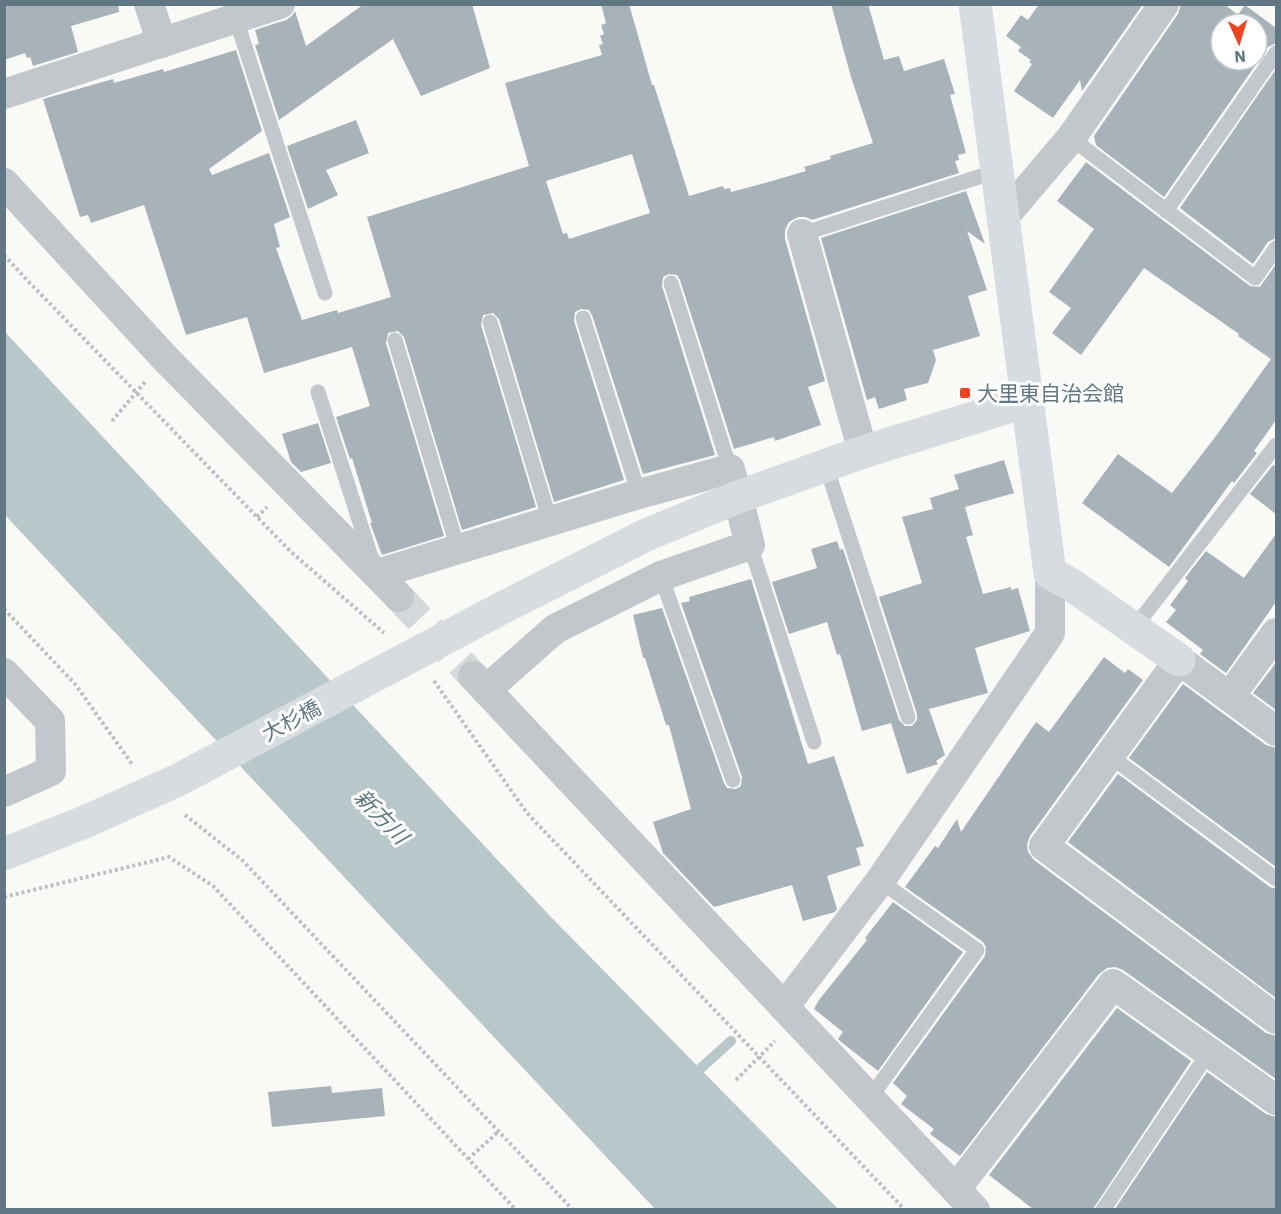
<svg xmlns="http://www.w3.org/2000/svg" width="1281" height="1214" font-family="'IBM Plex Sans','Noto Sans JP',sans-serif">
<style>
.water{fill:#b8c7ca}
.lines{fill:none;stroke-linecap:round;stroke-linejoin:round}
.stream{stroke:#b8c7ca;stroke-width:10}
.building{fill:#a8b3b9;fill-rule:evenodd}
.street-tunnel{stroke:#d3d8da;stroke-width:30;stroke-dasharray:30 15;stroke-linecap:butt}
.path{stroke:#bcc0c3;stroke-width:4;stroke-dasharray:3 3;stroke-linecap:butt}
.lane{stroke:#c2c7cb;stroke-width:15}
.street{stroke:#c2c7cb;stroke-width:30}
.secondary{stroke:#d6dcdf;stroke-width:33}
.poi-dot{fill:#f0441f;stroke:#fff;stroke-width:2}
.labels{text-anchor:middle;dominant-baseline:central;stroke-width:6;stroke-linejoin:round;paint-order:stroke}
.poi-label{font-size:21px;fill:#627784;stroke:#fff;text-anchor:start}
.street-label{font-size:21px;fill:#627784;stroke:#fff}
.water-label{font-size:22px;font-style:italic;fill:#5d767d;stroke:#fff}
</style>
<rect width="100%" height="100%" fill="#f9f9f6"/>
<!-- water -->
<polygon class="water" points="5,332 549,915 838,1209 655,1209 5,515"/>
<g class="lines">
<!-- stream -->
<polyline class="stream" points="691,1077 731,1041"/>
</g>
<!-- building -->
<g class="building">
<polygon points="4,4 118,4 119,12 71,26 78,52 33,66 30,57 27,58 25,53 4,60"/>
<polygon points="364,4 472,4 490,68 421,96 393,39 279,120 255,45 259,44 255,30 286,20 292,16 295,11 306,46"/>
<path d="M601,4H629L652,85H654L689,196L723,186L724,189L730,188L731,192L772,181L806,171L804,167L831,159L830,156L873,143L851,77L831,4H868L884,60L899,56L904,71L944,59L955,94L950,95L966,153L958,155L959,160L955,161L959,173L812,220L806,217H798L789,222L785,230V239L825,381L808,387L821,425L775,441L774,437L734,449L680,280L677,275L669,274L663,277L662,286L715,455L643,474L592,315L589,310L581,309L575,312L574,321L624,480L554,502L499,319L493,313L483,315L481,325L536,507L462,530L404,337L398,331L388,333L386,343L444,536L382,555L370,523H372L352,458L350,459L336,417L370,406L352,347L264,373L247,317L186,335L144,205L91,223L88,215L80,217L43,99L113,79L114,83L163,69L164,72L236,50L262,131L209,169L212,175L269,153L290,217L274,224L280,247L276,248L302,320L337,310L338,313L391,297L367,217L529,166L505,83L602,55L599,45L603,44L600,36L604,34L601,25L606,23ZM632,154L650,213L569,239L567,233L563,234L546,181Z"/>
<polygon points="1039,4 1143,4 1082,91 1080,80 1053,118 1014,91 1032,64 1029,62 1031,60 1018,51 1021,47 1006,36 1021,15 1028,20"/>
<path d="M1181,4H1224L1238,15L1245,5L1276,28V43L1268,47L1164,197L1096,145L1094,136L1178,14ZM1221,24H1257V60H1221Z"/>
<polygon points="1276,69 1276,238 1268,242 1253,264 1180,208"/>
<polygon points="356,120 369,153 326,170 338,195 308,209 287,146"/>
<polygon points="1086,162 1250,286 1260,287 1276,264 1276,420 1254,451 1257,453 1234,483 1232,481 1169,567 1082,503 1118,454 1172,493 1216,436 1271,359 1238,336 1239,334 1144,268 1081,355 1052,333 1071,308 1049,292 1094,229 1057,201"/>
<polygon points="966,191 985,244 967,231 987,290 968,296 980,336 933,350 936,360 928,383 904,389 907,400 879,409 875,397 867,400 821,238"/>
<polygon points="318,423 331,463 301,472 291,462 282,434"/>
<polygon points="1004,460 1014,493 965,507 973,535 966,537 983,594 1011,587 1011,590 1018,588 1030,631 975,648 988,693 929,709 945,755 936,761 938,764 907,774 891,723 862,731 840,654 837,655 827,622 789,634 772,582 817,568 811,549 837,541 840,550 843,549 899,720 905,726 912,726 917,720 917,714 879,597 922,583 902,517 933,509 930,498 959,489 954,475"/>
<polygon points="1273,465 1276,467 1276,514 1250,494"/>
<polygon points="1276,534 1276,602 1226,673 1200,654 1203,650 1166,622 1176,610 1170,605 1188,581 1185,578 1206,551 1244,578"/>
<polygon points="751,579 808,764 834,756 864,846 856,848 861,865 827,876 837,909 835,912 803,921 792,885 714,907 663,853 653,822 691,809 669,725 666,725 645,658 643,658 633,615 662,608 724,783 727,788 736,789 741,786 742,777 681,603 690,601 689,597"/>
<polygon points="1104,657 1125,673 1128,669 1143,680 1030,836 1027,844 1028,852 1034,860 1266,1033 1276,1036 1276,1079 1123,970 1115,967 1107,968 1099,974 960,1156 930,1134 934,1129 901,1104 907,1096 893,1083 985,956 986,947 983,942 905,887 935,846 938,848 957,819 961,832 1036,722 1049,732"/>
<polygon points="1275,664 1276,665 1276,710 1253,693"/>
<polygon points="1183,684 1266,745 1276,748 1276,867 1129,758"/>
<polygon points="1118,774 1270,887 1276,889 1276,998 1068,842"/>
<polygon points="893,902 963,952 878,1071 840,1041 838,1039 843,1032 814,1009 819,1000 867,940 865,938"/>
<polygon points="1117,1008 1191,1061 1093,1209 1033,1209 989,1175"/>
<polygon points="1207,1072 1266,1114 1276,1117 1276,1209 1115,1209"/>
<polygon points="331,1086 332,1093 382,1088 385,1116 272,1127 268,1092"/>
</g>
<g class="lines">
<!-- street-tunnel -->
<polyline class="street-tunnel" points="399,597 473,676"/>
<!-- path -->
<g class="path">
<polyline points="4,255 26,279 290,551 384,633"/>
<polyline points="112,421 145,382"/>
<polyline points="257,517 267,507"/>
<polyline points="4,609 75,684 132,764"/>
<polyline points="434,681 527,813 905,1210"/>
<polyline points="185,815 242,860 573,1210"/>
<polyline points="4,897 169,857 213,886 516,1210"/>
<polyline points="736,1080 775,1041"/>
<polyline points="468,1159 499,1131"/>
</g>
<!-- lane -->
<g class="lane">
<polyline points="236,19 325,293"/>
<polyline points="1071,138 1255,278 1276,248"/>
<polyline points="1166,211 1276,53"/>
<polyline points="802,234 997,171"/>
<polyline points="671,283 730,469"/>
<polyline points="583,318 639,494"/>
<polyline points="490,322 550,521"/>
<polyline points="395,340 458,549"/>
<polyline points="318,392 372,560"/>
<polyline points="826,466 908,717"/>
<polyline points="750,545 814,742"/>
<polyline points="661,576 733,780"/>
<polyline points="1134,628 1276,445"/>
<polyline points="1110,756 1276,879"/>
<polyline points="870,1098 977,950 880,881"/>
<polyline points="1103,1210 1209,1052"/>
</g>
<!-- street -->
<g class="street">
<polyline points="149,4 162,43"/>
<polyline points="4,94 280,4"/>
<polyline points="4,183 164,357 399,597"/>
<polyline points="1003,218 1071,138 1164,4"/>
<polyline points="802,234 863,452"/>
<polyline points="377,574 639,494 730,469 738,497 750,545 661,576 555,629 486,690"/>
<polyline points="4,673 50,721 51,771 4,792"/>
<polyline points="473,676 975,1210"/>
<polyline points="1230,696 1276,633"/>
<polyline points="1276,731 1179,660 1044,846 1276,1019"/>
<polyline points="784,1007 880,881 1050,633 1050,573"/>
<polyline points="956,1189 1113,984 1276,1100"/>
</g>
<!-- secondary -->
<g class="secondary">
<polyline points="975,4 1050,573 1070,584 1179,660"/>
<polyline points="4,854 87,821 178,780 500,609 646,535 738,497 863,452 1028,401"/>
</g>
</g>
<!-- markers -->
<rect class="poi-dot" x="959" y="387" width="12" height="12" rx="3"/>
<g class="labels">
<!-- poi labels -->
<g class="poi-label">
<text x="977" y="393">大里東自治会館</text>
</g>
<!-- street labels -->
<g class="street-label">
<text transform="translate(291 720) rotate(-28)">大杉橋</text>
</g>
<!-- water labels -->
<g class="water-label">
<text transform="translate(382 816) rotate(46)">新方川</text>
</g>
</g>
<!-- border -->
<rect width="1281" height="1214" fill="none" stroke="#627784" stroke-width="12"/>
<!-- north arrow -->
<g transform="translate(1239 42) rotate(176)"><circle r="28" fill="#ffffff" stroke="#c0c9ce" stroke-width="1.5"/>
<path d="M0-4.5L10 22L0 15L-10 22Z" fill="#f0441f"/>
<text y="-9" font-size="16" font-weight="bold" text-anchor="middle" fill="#627784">N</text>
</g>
</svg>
